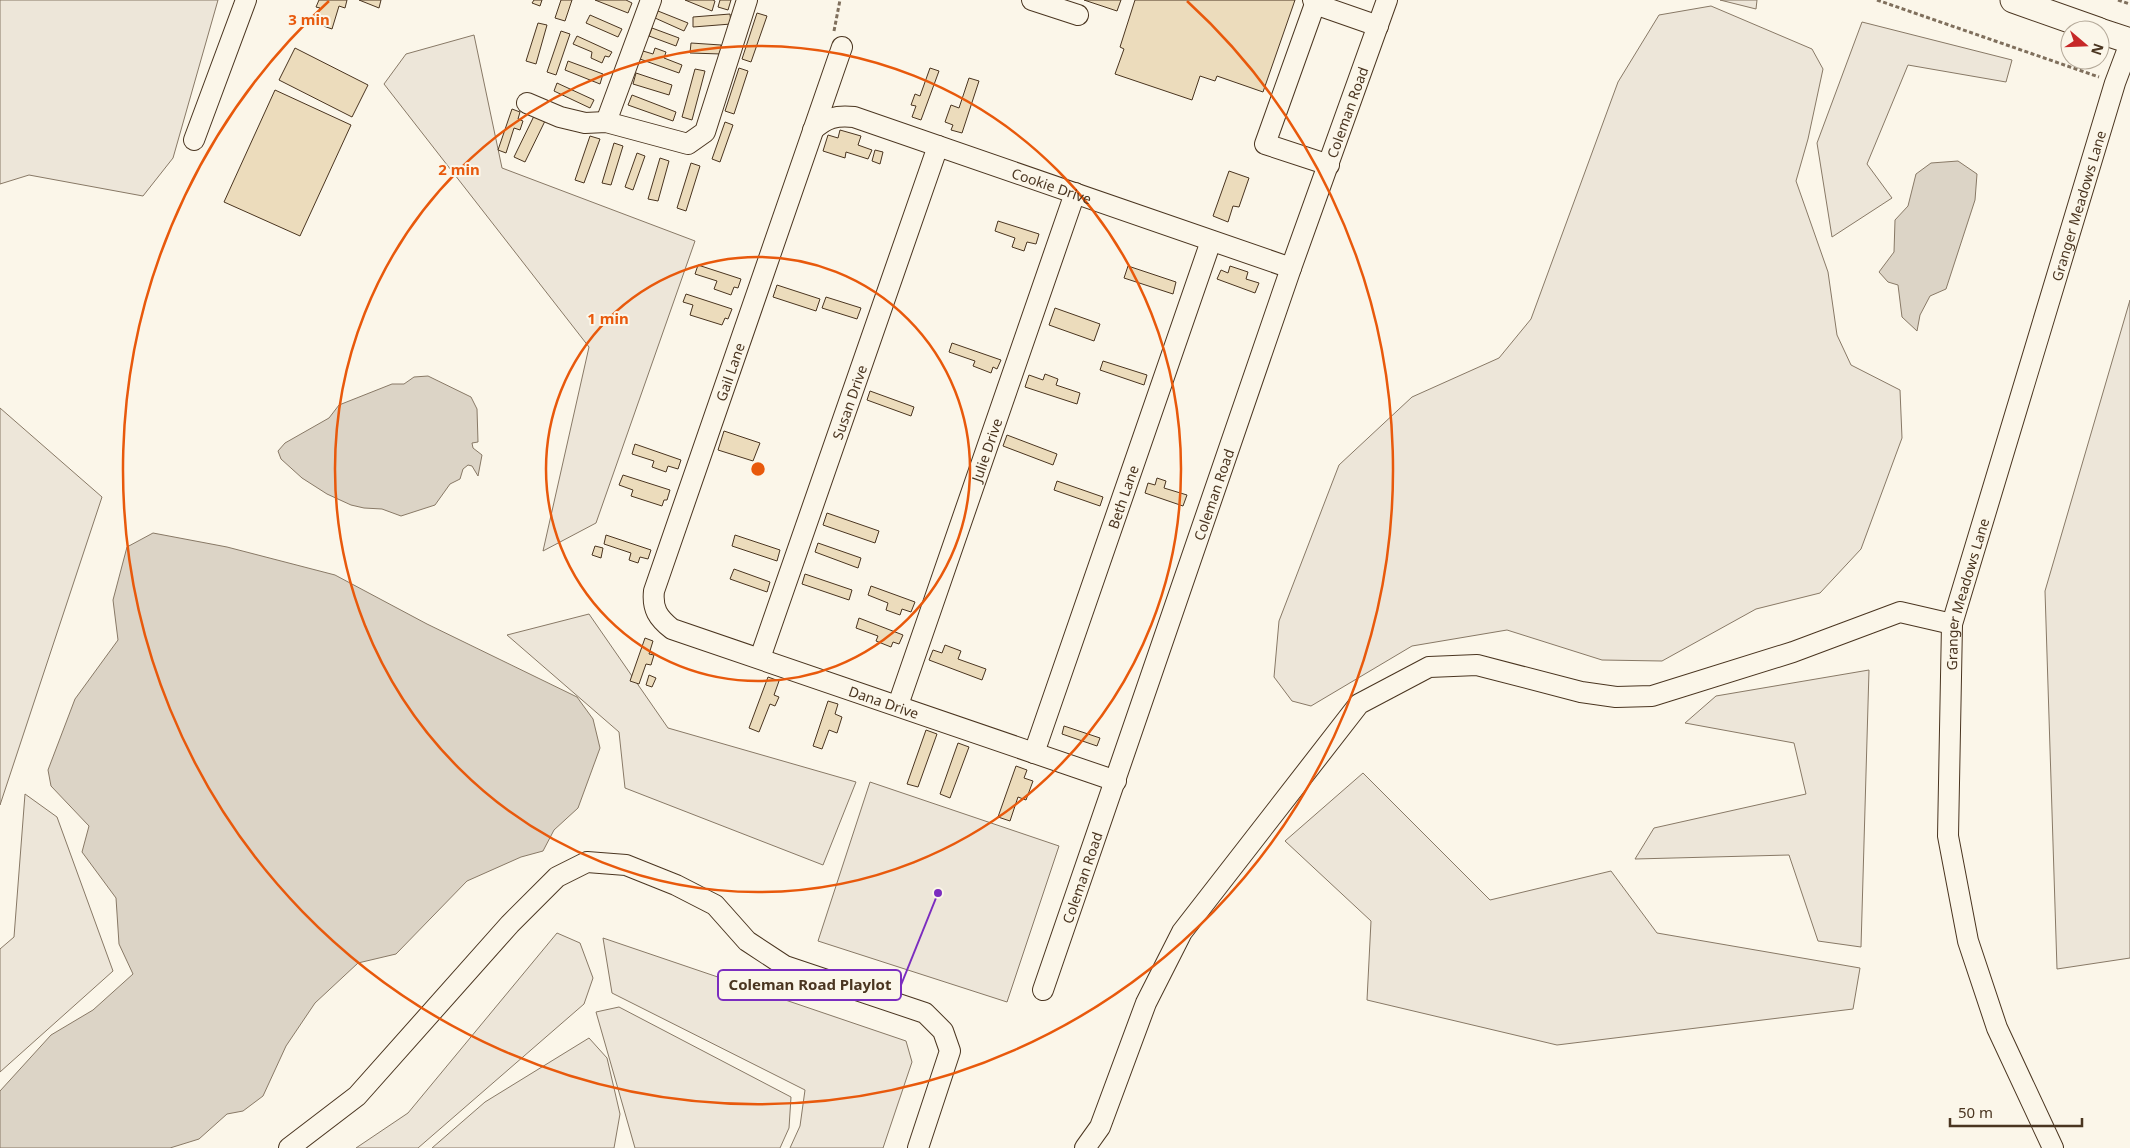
<svg xmlns="http://www.w3.org/2000/svg" width="2130" height="1148" font-family="'Noto Sans',sans-serif">
<style>
.green{fill:#ede6d9;stroke:#887966}
.water{fill:#dcd4c6;stroke:#887966}
.building{fill:#ecdcbc;stroke:#4a3520}
.lines{fill:none;stroke-linecap:round;stroke-linejoin:round}
.minor-casing{stroke:#4a3520;stroke-width:22}
.major-casing{stroke:#4a3520;stroke-width:27}
.path{stroke:#7f6f5c;stroke-width:3;stroke-dasharray:4 2.5;stroke-linecap:butt}
.minor{stroke:#fbf6e9;stroke-width:20}
.major{stroke:#fbf6e9;stroke-width:25}
.ring{fill:none;stroke:#e8590c;stroke-width:2.5}
.labels{text-anchor:middle;dominant-baseline:central;stroke-width:4;stroke-linejoin:round;paint-order:stroke}
.street-label{font-size:14px;fill:#4a3520;stroke:#fbf6e9}
.centre{fill:#e8590c;stroke:#fbf6e9;stroke-width:2.5}
.ring-label{font-size:15px;text-anchor:middle;font-weight:bold;fill:#e8590c;stroke:#fbf6e9;stroke-width:4;stroke-linejoin:round;paint-order:stroke}
.leader{fill:none;stroke:#7b2cbf;stroke-width:2}
.callout-dot{fill:#7b2cbf;stroke:#fbf6e9;stroke-width:2}
.callout{fill:#fbf6e9;stroke:#7b2cbf;stroke-width:2}
.callout-label{font-size:15px;text-anchor:middle;font-weight:bold;fill:#4a3520}
</style>
<rect width="100%" height="100%" fill="#fbf6e9"/>
<!-- green -->
<g class="green">
<polygon points="0,0 218,0 173,158 143,196 29,175 0,184"/>
<polygon points="1720,0 1757,0 1756,9"/>
<polygon points="1711,6 1812,49 1823,69 1808,139 1796,181 1828,272 1837,335 1851,365 1900,390 1902,438 1861,549 1820,593 1756,609 1662,661 1602,660 1507,630 1412,646 1311,706 1292,701 1274,677 1279,621 1339,465 1412,397 1499,358 1531,319 1618,82 1659,15"/>
<polygon points="1862,22 2012,60 2006,82 1908,65 1867,164 1892,198 1832,237 1817,143"/>
<polygon points="474,35 502,168 695,241 596,523 543,551 589,347 384,84 406,54"/>
<polygon points="2130,300 2130,958 2057,969 2045,591"/>
<polygon points="0,408 102,497 0,805"/>
<polygon points="589,614 668,728 856,782 823,865 625,788 619,732 507,635"/>
<polygon points="1869,670 1861,947 1818,941 1789,855 1635,859 1654,828 1806,794 1794,743 1685,723 1716,696"/>
<polygon points="1363,773 1490,900 1611,871 1657,933 1860,968 1853,1009 1557,1045 1367,1000 1371,921 1285,841"/>
<polygon points="870,782 1059,846 1007,1002 818,941"/>
<polygon points="25,794 57,817 113,971 0,1072 0,949 14,937"/>
<polygon points="557,933 580,943 593,978 584,1004 418,1148 356,1148 408,1113"/>
<polygon points="603,938 906,1041 912,1062 883,1148 790,1148 800,1126 805,1090 612,993"/>
<polygon points="619,1007 791,1097 789,1128 780,1148 635,1148 596,1012"/>
<polygon points="589,1038 607,1058 620,1114 614,1148 432,1148 485,1102"/>
</g>
<!-- water -->
<g class="water">
<polygon points="1958,161 1977,174 1975,200 1946,289 1930,296 1920,315 1917,331 1902,317 1898,285 1888,282 1879,272 1894,252 1895,220 1908,206 1916,174 1931,163"/>
<polygon points="428,376 471,397 477,409 478,442 472,443 473,448 482,455 478,476 472,466 468,465 463,469 460,479 450,484 435,505 401,516 382,509 364,508 351,505 327,494 302,478 281,459 278,451 285,443 329,418 339,405 392,384 404,384 414,377"/>
<polygon points="153,533 227,547 335,575 427,624 577,697 593,719 600,748 578,808 554,830 543,851 521,857 467,881 396,954 358,963 315,1003 286,1046 263,1096 243,1111 227,1114 199,1139 170,1148 0,1148 0,1091 51,1035 93,1010 133,974 119,944 116,898 82,852 89,826 51,786 48,770 75,699 118,640 113,600 127,547"/>
</g>
<!-- building -->
<g class="building">
<polygon points="319,0 347,0 345,8 339,6 332,29 315,23 320,8 316,7"/>
<polygon points="359,0 381,0 379,8"/>
<polygon points="534,0 542,0 540,6 532,3"/>
<polygon points="561,0 572,0 565,21 555,18"/>
<polygon points="595,0 626,0 632,3 628,13"/>
<polygon points="685,0 713,0 715,1 712,11"/>
<polygon points="720,0 731,0 728,10 718,7"/>
<polygon points="1084,0 1121,0 1117,11"/>
<polygon points="1135,0 1295,0 1263,92 1217,76 1215,81 1200,76 1192,100 1115,74 1124,49 1120,47"/>
<polygon points="658,11 688,23 684,31 655,18"/>
<polygon points="757,13 767,16 751,62 742,59"/>
<polygon points="730,14 731,24 693,27 693,17"/>
<polygon points="590,15 622,29 618,37 586,23"/>
<polygon points="538,23 547,25 536,64 526,61"/>
<polygon points="652,28 679,38 676,46 649,36"/>
<polygon points="561,31 570,34 556,75 547,72"/>
<polygon points="577,36 612,52 609,57 605,56 602,63 591,58 592,52 573,44"/>
<polygon points="691,43 721,45 721,54 690,53"/>
<polygon points="295,48 368,85 352,117 279,80"/>
<polygon points="655,48 666,52 664,58 682,65 679,73 640,59 643,51 653,54"/>
<polygon points="568,61 603,74 600,84 565,70"/>
<polygon points="739,68 748,71 734,114 725,111"/>
<polygon points="930,68 939,71 921,120 912,117 916,106 911,105 915,94 920,96"/>
<polygon points="695,69 705,71 692,120 682,117"/>
<polygon points="636,73 672,85 669,95 633,84"/>
<polygon points="969,78 979,81 962,133 951,130 953,125 945,122 951,105 959,108"/>
<polygon points="557,83 594,100 590,108 554,91"/>
<polygon points="275,90 351,125 300,236 224,202"/>
<polygon points="632,95 676,112 673,121 628,105"/>
<polygon points="512,109 520,112 518,119 523,121 520,130 514,128 506,153 498,150"/>
<polygon points="534,116 545,121 525,162 514,157"/>
<polygon points="725,122 733,125 720,162 712,159"/>
<polygon points="840,130 861,136 858,145 872,150 868,159 846,152 845,158 823,151 828,135 838,138"/>
<polygon points="590,136 600,139 584,183 575,180"/>
<polygon points="614,143 623,146 611,185 602,183"/>
<polygon points="875,150 883,152 880,164 872,161"/>
<polygon points="637,153 645,156 633,190 625,187"/>
<polygon points="660,158 669,161 658,201 648,199"/>
<polygon points="691,163 700,166 686,211 677,208"/>
<polygon points="1229,171 1249,178 1239,207 1233,206 1228,222 1213,216"/>
<polygon points="998,221 1039,234 1036,244 1027,242 1024,251 1012,247 1015,238 995,231"/>
<polygon points="698,265 741,279 738,288 734,287 731,295 714,289 717,281 695,274"/>
<polygon points="1128,266 1176,282 1173,294 1124,278"/>
<polygon points="1230,266 1248,272 1246,279 1259,283 1255,293 1217,279 1221,270 1228,273"/>
<polygon points="777,285 820,299 816,311 773,297"/>
<polygon points="686,294 732,309 728,319 725,318 722,325 690,315 693,305 683,302"/>
<polygon points="826,297 861,308 857,319 822,308"/>
<polygon points="1055,308 1100,324 1094,341 1049,325"/>
<polygon points="952,343 1001,360 997,369 993,367 991,373 973,366 975,361 949,352"/>
<polygon points="1103,361 1147,375 1144,385 1100,370"/>
<polygon points="1045,374 1058,379 1056,385 1080,393 1077,404 1025,387 1029,375 1043,380"/>
<polygon points="870,391 914,407 911,416 867,400"/>
<polygon points="724,431 760,443 753,461 718,450"/>
<polygon points="1007,435 1057,454 1053,465 1003,446"/>
<polygon points="635,444 681,460 678,469 668,466 666,472 652,467 654,461 632,454"/>
<polygon points="623,475 670,490 667,500 664,500 662,506 631,496 633,490 619,485"/>
<polygon points="1157,478 1166,481 1164,488 1187,495 1183,506 1145,493 1148,483 1155,485"/>
<polygon points="1057,481 1103,497 1100,506 1054,490"/>
<polygon points="827,513 879,531 875,543 823,525"/>
<polygon points="606,535 651,550 648,559 640,557 638,563 629,560 631,553 604,544"/>
<polygon points="735,535 780,550 777,561 732,546"/>
<polygon points="818,543 861,558 858,568 815,552"/>
<polygon points="595,546 603,548 601,558 592,555"/>
<polygon points="734,569 770,582 767,592 730,579"/>
<polygon points="805,574 852,590 849,600 802,584"/>
<polygon points="871,586 915,602 911,612 902,609 900,615 886,610 888,603 868,595"/>
<polygon points="859,618 903,635 899,644 893,642 891,647 876,641 878,636 856,628"/>
<polygon points="645,638 653,641 649,654 654,655 651,665 646,664 639,684 630,681"/>
<polygon points="945,645 961,651 958,659 986,669 982,680 929,660 933,650 942,653"/>
<polygon points="649,675 656,678 652,687 646,685"/>
<polygon points="768,677 779,681 774,695 779,697 775,706 770,704 759,732 749,728"/>
<polygon points="828,701 838,704 835,714 842,717 837,733 829,730 822,749 813,746"/>
<polygon points="1064,726 1100,738 1097,746 1062,734"/>
<polygon points="926,730 937,734 918,787 907,784"/>
<polygon points="958,743 969,747 950,798 940,794"/>
<polygon points="1016,766 1027,770 1024,778 1033,781 1026,800 1018,797 1010,821 998,817"/>
</g>
<g class="lines">
<!-- minor casing -->
<g class="minor-casing">
<g id="minor">
<polyline points="1032,0 1078,15"/>
<polyline points="1313,0 1315,4 1378,26"/>
<polyline points="1315,4 1265,144 1329,165"/>
<path id="s1" d="M842,47L654,591C652,609 658,618 672,629L1116,781"/>
<polyline points="527,103 560,117 585,123 606,122 688,144 705,132 747,0"/>
<polyline points="606,122 651,0"/>
<path id="s2" d="M813,130C826,118 836,115 854,117L1291,268"/>
<polyline points="194,140 246,0"/>
<path id="s3" d="M760,658L938,146"/>
<path id="s4" d="M898,705L1075,193"/>
<path id="s5" d="M1034,753L1211,241"/>
<path id="s6" d="M1043,990L1291,268L1387,0"/>
<polyline points="289,1148 357,1096 510,924 557,877 587,862 626,865 676,885 715,905 747,941 785,966 925,1013 943,1031 950,1051 918,1148"/>
<polyline points="1085,1148 1100,1127 1146,1003 1182,932 1359,704 1429,667 1477,665 1581,692 1616,697 1652,696 1793,652 1900,612 1952,624"/>
<path id="s7" d="M2053,1148L1997,1028L1968,941L1948,836L1952,624L2115,83L2130,43"/>
</g>
</g>
<!-- major casing -->
<g class="major-casing">
<g id="major">
<polyline points="2013,0 2098,30"/>
<polyline points="2100,31 2130,41"/>
</g>
</g>
<!-- path -->
<g class="path">
<polyline points="1877,0 2099,77"/>
<polyline points="2118,0 2130,4"/>
<polyline points="834,31 840,0"/>
</g>
<!-- minor -->
<use href="#minor" class="minor"/>
<!-- major -->
<use href="#major" class="major"/>
</g>
<!-- distance rings -->
<g class="ring">
<circle cx="758" cy="469" r="212"/>
<circle cx="758" cy="469" r="423"/>
<path d="M1187 1A635 635 0 1 1 329 1"/>
</g>
<g class="labels">
<!-- street labels -->
<g class="street-label">
<text stroke="none"><textPath href="#s6" startOffset="929">Coleman Road</textPath></text>
<text stroke="none"><textPath href="#s2" startOffset="254">Cookie Drive</textPath></text>
<text stroke="none"><textPath href="#s7" startOffset="980">Granger Meadows Lane</textPath></text>
<text transform="translate(730 372) rotate(-71)">Gail Lane</text>
<text stroke="none"><textPath href="#s3" startOffset="271">Susan Drive</textPath></text>
<text stroke="none"><textPath href="#s4" startOffset="270">Julie Drive</textPath></text>
<text stroke="none"><textPath href="#s6" startOffset="524">Coleman Road</textPath></text>
<text stroke="none"><textPath href="#s5" startOffset="271">Beth Lane</textPath></text>
<text stroke="none"><textPath href="#s7" startOffset="575">Granger Meadows Lane</textPath></text>
<text stroke="none"><textPath href="#s1" startOffset="844">Dana Drive</textPath></text>
<text stroke="none"><textPath href="#s6" startOffset="119">Coleman Road</textPath></text>
</g>
</g>
<circle cx="758" cy="469" r="8" class="centre"/>
<g class="ring-label">
<text x="309" y="25">3 min</text>
<text x="459" y="175">2 min</text>
<text x="608" y="324">1 min</text>
</g>
<!-- callouts -->
<path class="leader" d="M938 893L901 985"/>
<circle class="callout-dot" cx="938" cy="893" r="5"/>
<rect class="callout" x="718" y="970" width="183" height="30" rx="5"/>
<g class="callout-label">
<text x="810" y="990">Coleman Road Playlot</text>
</g>
<!-- north arrow -->
<g transform="translate(2085 45) rotate(109)"><circle r="24" fill="#fbf6e9" stroke="#b4a999"/>
<path d="M0-4L9 19L0 12L-9 19Z" fill="#c62828"/>
<text y="-8" font-size="14" font-weight="bold" text-anchor="middle" fill="#4a3520">N</text>
</g>
<!-- scale -->
<path d="M1950 1118v8h132v-8" fill="none" stroke="#4a3520" stroke-width="2.5"/>
<text x="1958" y="1118" font-size="15" fill="#4a3520" stroke="#fbf6e9" stroke-width="4" paint-order="stroke">50 m</text>
</svg>
